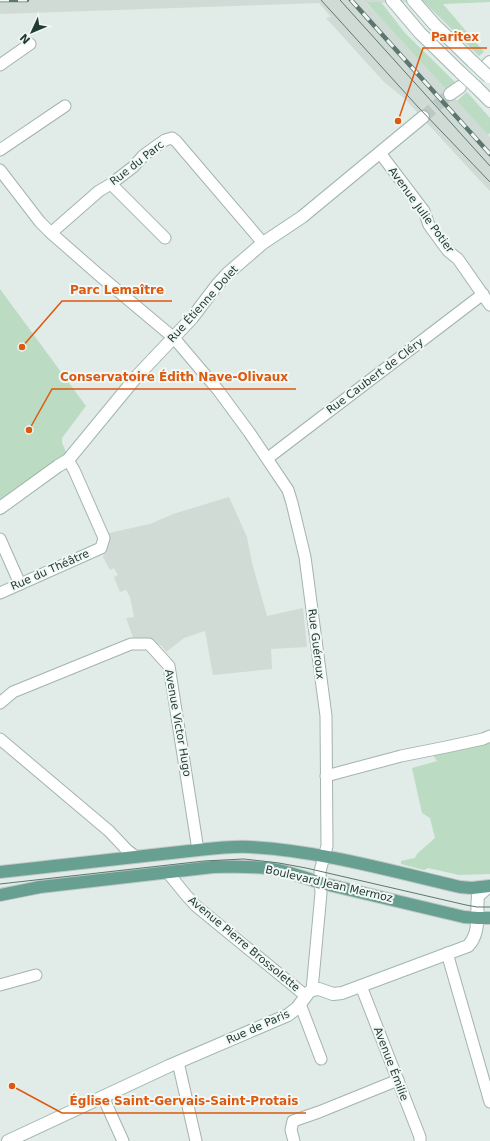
<svg xmlns="http://www.w3.org/2000/svg" width="490" height="1141" font-family="'DejaVu Sans',sans-serif">
<style>
.built{fill:#d0dbd6}
.green{fill:#bbdcc3}
.lines{fill:none;stroke-linecap:round;stroke-linejoin:round}
.secondary-tunnel{stroke:#bbc8c3;stroke-width:12;stroke-dasharray:12 6;stroke-linecap:butt}
.street-casing{stroke:#a4b3ae;stroke-width:13}
.secondary-casing{stroke:#a0b7af;stroke-width:14}
.primary-casing{stroke:#c1c8c6;stroke-width:14}
.street{stroke:#fff;stroke-width:11}
.secondary{stroke:#fff;stroke-width:12}
.primary{stroke:#67a090;stroke-width:12}
.tram{stroke:#5d7770;stroke-width:1}
.rail-casing{stroke:#5d7770;stroke-width:4.5}
.rail{stroke:#f2f8f5;stroke-width:3;stroke-dasharray:9;stroke-linecap:butt}
.secondary-bridge-casing{stroke:#a0b7af;stroke-width:14;stroke-linecap:butt}
.secondary-bridge{stroke:#fff;stroke-width:12}
.labels{text-anchor:middle;dominant-baseline:central;stroke-width:4;stroke-linejoin:round;paint-order:stroke}
.street-label{font-size:11px;fill:#223c35;stroke:#f2f8f5}
.leader{fill:none;stroke:#de580e;stroke-width:1.5}
.callout-dot{fill:#de580e;stroke:#f2f8f5;stroke-width:1.5}
.callout-label{font-size:12px;text-anchor:middle;font-weight:bold;fill:#de580e;stroke:#f2f8f5;stroke-width:4;stroke-linejoin:round;paint-order:stroke}
</style>
<rect width="100%" height="100%" fill="#e1ebe7"/>
<!-- built -->
<g class="built">
<polygon points="0,0 490,0 490,1 366,3 388,25 490,137 490,191 472,172 405,99 384,82 326,18 331,17 319,3 0,14"/>
<polygon points="229,497 247,537 252,563 267,616 303,608 307,647 271,649 272,669 213,675 205,631 184,638 166,652 162,646 146,639 134,640 126,618 134,617 130,597 126,590 120,592 114,577 118,575 114,568 110,570 103,557 109,533 150,524 173,514"/>
</g>
<!-- green -->
<g class="green">
<polygon points="422,0 490,0 490,2 443,4 484,52 479,56"/>
<polygon points="366,2 381,2 405,33 455,82 446,89"/>
<polygon points="467,92 490,118 490,133 488,135 457,101"/>
<polygon points="0,289 86,406 62,438 62,443 67,454 0,500"/>
<polygon points="490,742 490,874 459,875 428,868 424,870 401,864 401,861 415,858 417,854 435,838 430,818 422,813 412,768 437,761 433,755"/>
</g>
<g class="lines">
<!-- secondary-tunnel -->
<polyline class="secondary-tunnel" points="423,117 450,94"/>
<!-- street casing -->
<g class="street-casing">
<g id="street">
<polyline points="0,65 30,44"/>
<polyline points="0,150 65,106"/>
<polyline points="380,153 424,211 429,225 448,251 458,259 490,305"/>
<polyline points="0,170 40,222 51,233 99,275 174,338 218,390 249,432 288,490 292,503 305,557 326,716 327,846 320,871 321,893 312,990"/>
<polyline points="111,184 165,238"/>
<polyline points="51,233 99,191 111,184 133,167 144,155 165,140 172,138 176,141 263,243"/>
<polyline points="268,458 483,294"/>
<polyline points="0,539 20,584"/>
<polyline points="0,593 101,548 104,538 74,470 68,460"/>
<polyline points="0,703 13,692 131,644 149,644 169,666 198,850"/>
<polyline points="0,739 109,831 127,850 136,857"/>
<polyline points="326,776 401,756 446,747 483,739 490,736"/>
<polyline points="168,873 186,895 196,906 306,996"/>
<polyline points="447,953 490,1102"/>
<polyline points="0,985 36,975"/>
<polyline points="361,986 420,1137 420,1141"/>
<polyline points="300,1004 321,1059"/>
<polyline points="178,1062 196,1141"/>
<polyline points="103,1097 123,1141"/>
<polyline points="294,1141 291,1130 293,1121 319,1112 398,1080"/>
</g>
</g>
<!-- secondary casing -->
<g class="secondary-casing">
<g id="secondary">
<polyline points="392,0 420,33 461,73"/>
<polyline points="413,0 434,24 474,63"/>
<polyline points="485,67 490,62"/>
<polyline points="476,87 490,101"/>
<polyline points="450,94 460,87"/>
<polyline points="0,508 58,466 68,460 138,375 192,318 217,285 228,273 263,243 302,217 423,117"/>
<path d="M8,1141L169,1066L288,1015L297,1008L309,992L312,990L319,989L333,994L342,993L468,946C481,933 476,913 478,896L488,887"/>
</g>
</g>
<!-- primary casing -->
<g class="primary-casing">
<g id="primary">
<path d="M0,872L198,850C216,848 233,846 250,847C322,851 391,871 460,887L472,888L490,886"/>
<path d="M0,895L40,887L213,867C231,867 248,866 266,868C285,870 303,877 321,883L464,917L478,918H490"/>
</g>
</g>
<!-- street -->
<use href="#street" class="street"/>
<!-- secondary -->
<use href="#secondary" class="secondary"/>
<!-- primary -->
<use href="#primary" class="primary"/>
<!-- tram -->
<g class="tram">
<polyline points="321,0 418,107 490,182"/>
<polyline points="340,0 490,166"/>
<polyline points="0,884 204,861 244,859 279,863 306,868 466,905 477,907 490,907"/>
</g>
<!-- rail casing -->
<g class="rail-casing">
<g id="rail">
<polyline points="0,0 27,0"/>
<polyline points="351,0 490,154"/>
</g>
</g>
<!-- rail -->
<use href="#rail" class="rail"/>
<!-- secondary-bridge casing -->
<g class="secondary-bridge-casing">
<g id="secondary-bridge">
<polyline points="474,63 489,77"/>
<polyline points="461,73 476,87"/>
</g>
</g>
<!-- secondary-bridge -->
<use href="#secondary-bridge" class="secondary-bridge"/>
</g>
<g class="labels">
<!-- street labels -->
<g class="street-label">
<text transform="translate(137 163) rotate(-38)">Rue du Parc</text>
<text transform="translate(421 210) rotate(54)">Avenue Julie Potier</text>
<text transform="translate(203 304) rotate(-48)">Rue Étienne Dolet</text>
<text transform="translate(375 376) rotate(-37)">Rue Caubert de Cléry</text>
<text transform="translate(50 570) rotate(-24)">Rue du Théâtre</text>
<text transform="translate(316 644) rotate(83)">Rue Guéroux</text>
<text transform="translate(178 723) rotate(80)">Avenue Victor Hugo</text>
<text transform="translate(329 884) rotate(13)">Boulevard Jean Mermoz</text>
<text transform="translate(244 944) rotate(40)">Avenue Pierre Brossolette</text>
<text transform="translate(258 1027) rotate(-24)">Rue de Paris</text>
<text transform="translate(391 1064) rotate(69)">Avenue Émilie</text>
</g>
</g>
<!-- callouts -->
<path class="leader" d="M398 121L423 48H487M22 347L62 301H172M29 430L52 389H296M12 1086L62 1113H306"/>
<g class="callout-dot">
<circle cx="398" cy="121" r="4"/>
<circle cx="22" cy="347" r="4"/>
<circle cx="29" cy="430" r="4"/>
<circle cx="12" cy="1086" r="4"/>
</g>
<g class="callout-label">
<text x="455" y="41">Paritex</text>
<text x="117" y="294">Parc Lemaître</text>
<text x="174" y="381">Conservatoire Édith Nave-Olivaux</text>
<text x="184" y="1105">Église Saint-Gervais-Saint-Protais</text>
</g>
<!-- north arrow -->
<g transform="translate(32 32) rotate(226)" stroke="#f2f8f5" stroke-width="3" paint-order="stroke">
<path d="M0-3L7 15L0 10L-7 15Z" fill="#223c35"/>
<text y="-6" font-size="11" font-weight="bold" text-anchor="middle" fill="#223c35">N</text>
</g>
</svg>
